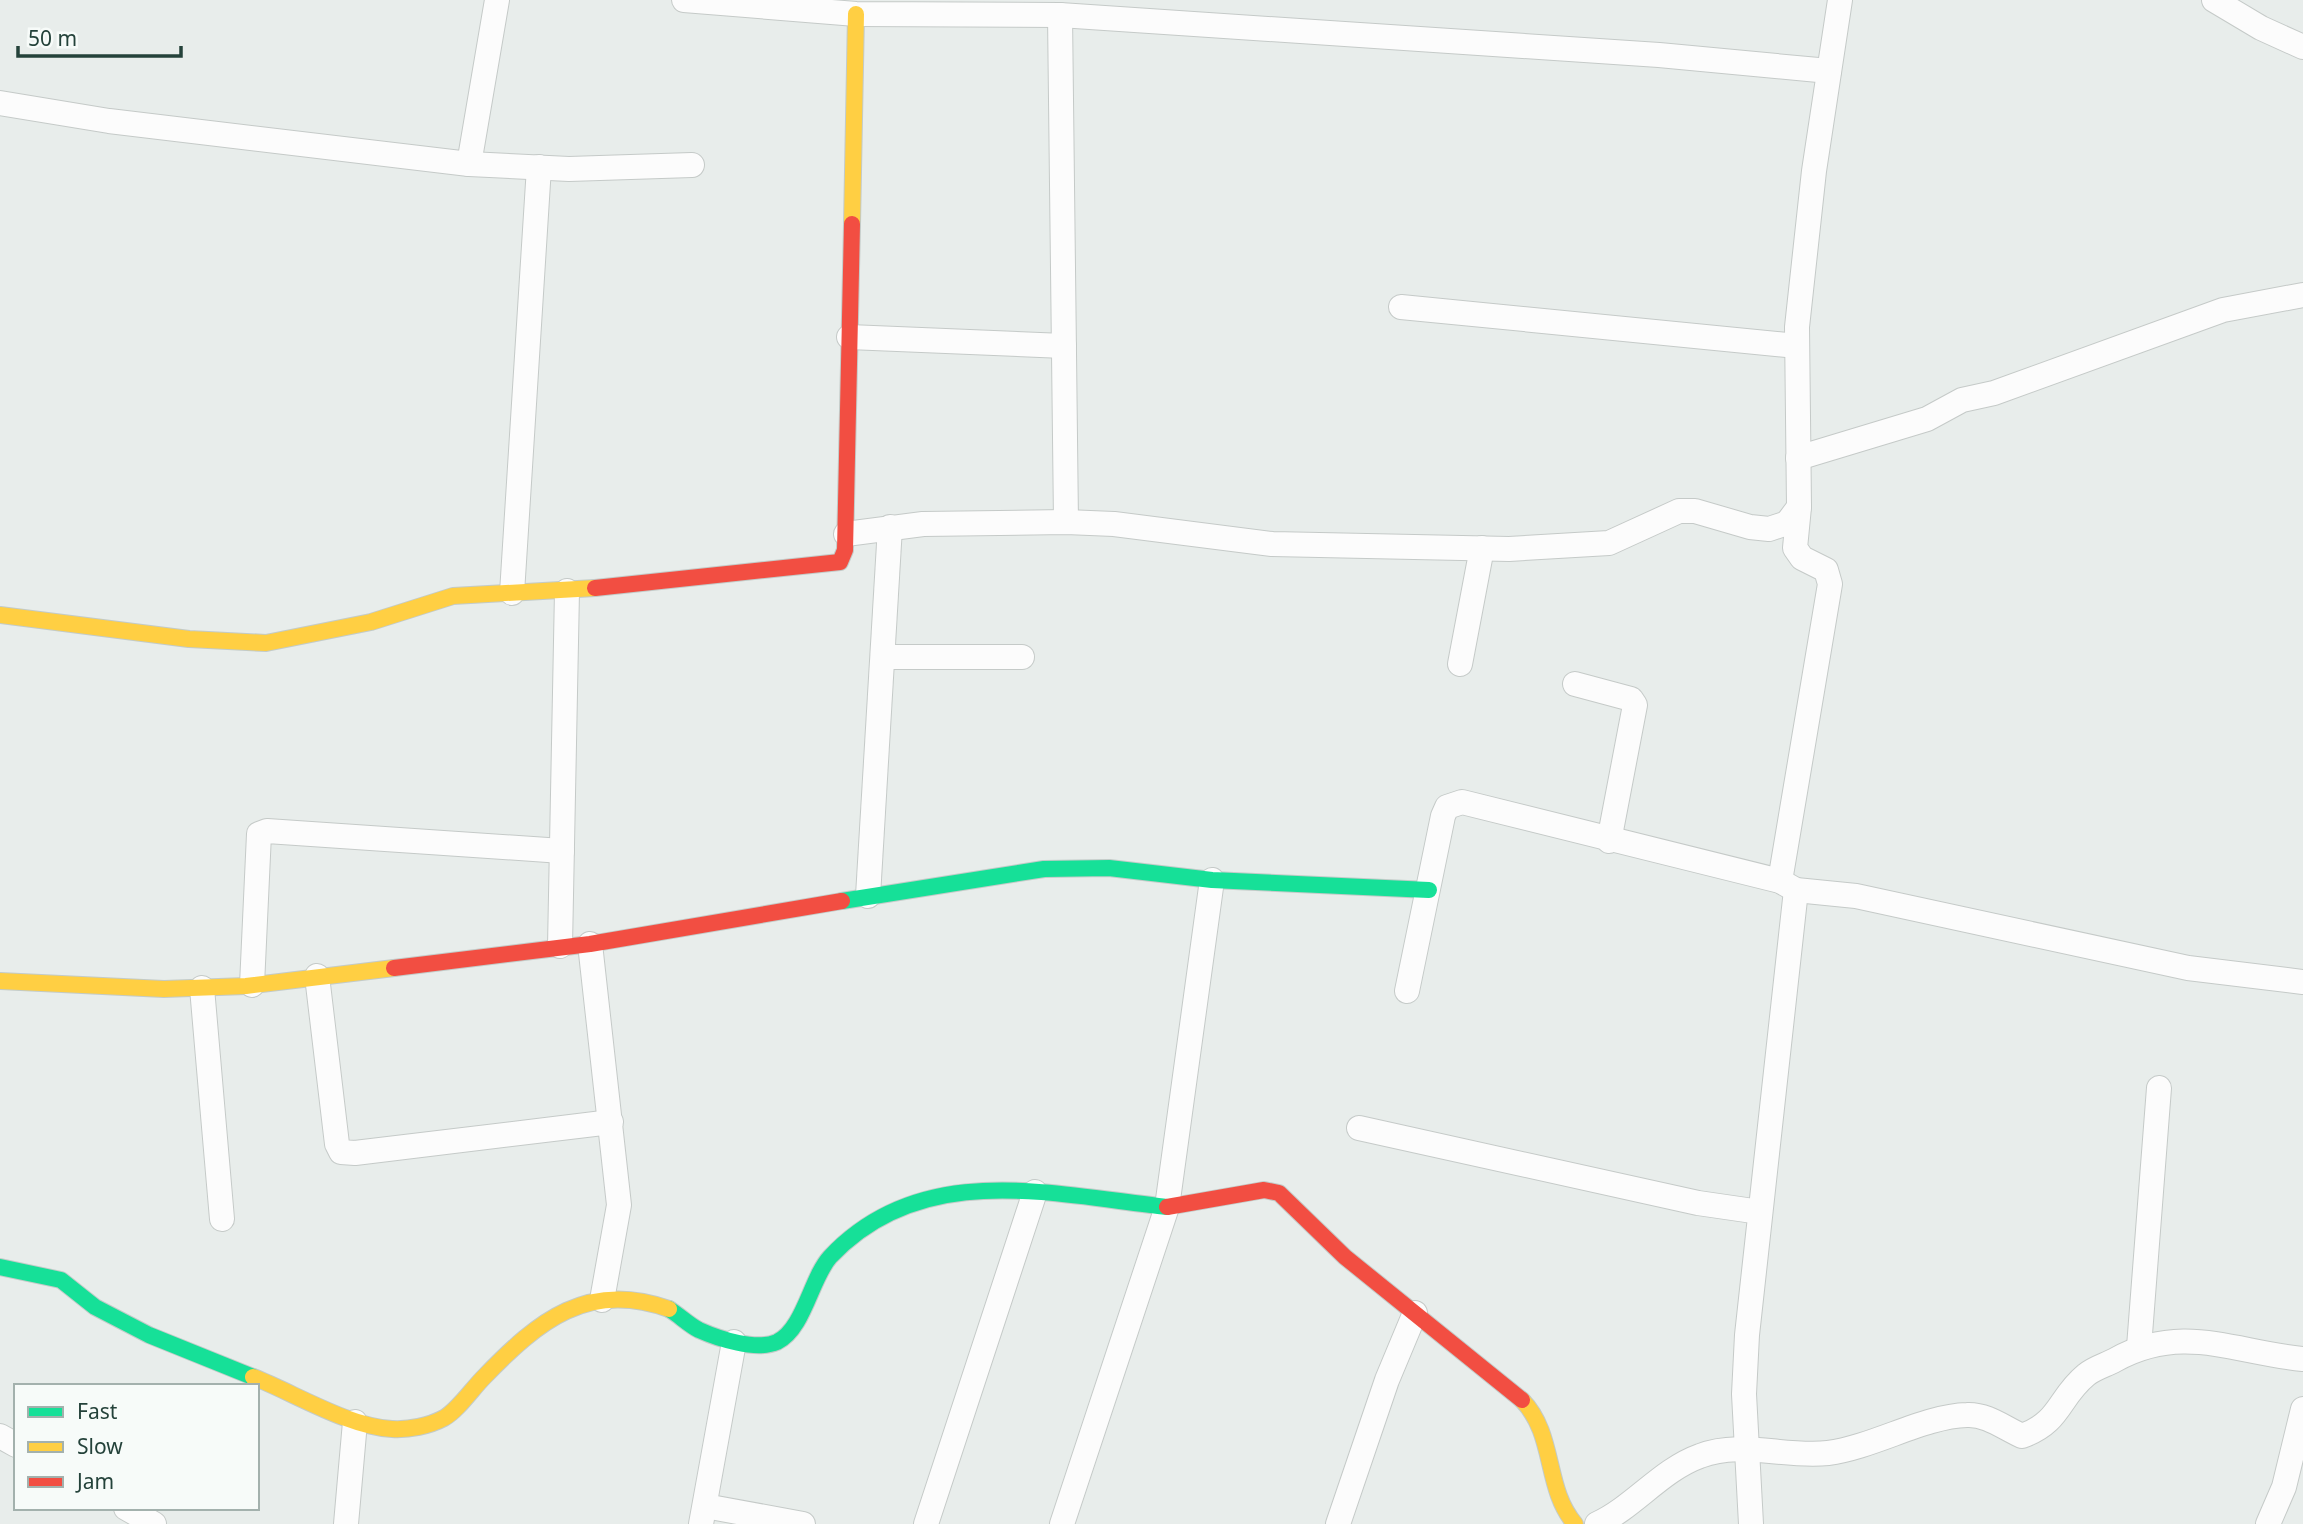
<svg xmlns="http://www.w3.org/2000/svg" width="2303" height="1524" font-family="'Noto Sans',sans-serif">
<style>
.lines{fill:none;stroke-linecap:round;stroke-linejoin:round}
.street-casing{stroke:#c5cac8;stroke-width:26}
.fast-casing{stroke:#c3cbc8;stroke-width:18}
.slow-casing{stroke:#c3cbc8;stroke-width:18}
.jam-casing{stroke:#c3cbc8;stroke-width:18}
.street{stroke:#fcfcfc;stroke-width:24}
.fast{stroke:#16e098;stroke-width:16}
.slow{stroke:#ffcf43;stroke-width:16}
.jam{stroke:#f24e42;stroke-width:16}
</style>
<rect width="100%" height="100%" fill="#e8edeb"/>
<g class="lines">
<!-- street casing -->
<g class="street-casing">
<g id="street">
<polyline points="684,0 856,14 1060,15 1659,55 1829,71"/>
<polyline points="2214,0 2261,28 2303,47"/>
<polyline points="1060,15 1066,522"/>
<polyline points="0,103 109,121 469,164 569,169 692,165"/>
<polyline points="469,164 497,0"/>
<polyline points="1401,307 1797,346"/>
<polyline points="849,337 1064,346"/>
<polyline points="1798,458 1927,419 1962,400 1994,393 2223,310 2303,295"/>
<polyline points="846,534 923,524 1066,522 1114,524 1272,544 1509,549 1609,543 1679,511 1695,511 1750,527 1769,529 1787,523 1799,507"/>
<polyline points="512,593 539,167"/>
<polyline points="883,657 1022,657"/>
<polyline points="1460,664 1482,548"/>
<polyline points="1575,684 1631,699 1635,705 1609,841"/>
<polyline points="1780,881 1830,584 1826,570 1802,558 1795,548 1799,507 1797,327 1814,171 1840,0"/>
<polyline points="868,896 890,527"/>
<polyline points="590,944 619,1205 602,1300"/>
<polyline points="560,946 567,591"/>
<polyline points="317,976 337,1144 341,1152 355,1153 611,1122"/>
<polyline points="252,985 259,834 267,831 562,851"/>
<polyline points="202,988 222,1219"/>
<polyline points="1407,991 1443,816 1447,807 1462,802 1780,881 1796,890 1856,896 2188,968 2303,982"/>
<polyline points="1359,1128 1698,1203 1760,1212"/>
<polyline points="2139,1347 2159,1088"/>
<polyline points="0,1436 16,1445"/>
<polyline points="705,1506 803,1524"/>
<polyline points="126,1508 154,1524"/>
<polyline points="346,1524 355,1422"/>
<polyline points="701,1524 734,1342"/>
<polyline points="926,1524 1035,1192"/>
<polyline points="1062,1524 1167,1207 1212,880"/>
<polyline points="1338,1524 1387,1380 1415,1313"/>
<path d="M1597,1524C1634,1507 1661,1470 1700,1456C1741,1440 1785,1458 1828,1453C1874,1447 1924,1416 1967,1415C1987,1414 2004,1428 2022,1436C2061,1422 2058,1398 2086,1375C2094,1368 2106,1365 2115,1360C2182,1323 2233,1352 2303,1359"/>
<polyline points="1751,1524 1744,1394 1747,1335 1796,890"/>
<polyline points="2268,1524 2284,1487 2303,1409"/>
</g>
</g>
<!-- fast casing -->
<g class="fast-casing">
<g id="fast">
<polyline points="842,901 1044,869 1109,868 1212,880 1429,890"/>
<polyline points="0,1267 61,1280 95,1307 149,1335 253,1377"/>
<path d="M669,1309C679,1315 689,1325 699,1330C719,1339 756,1351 777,1342C804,1329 811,1278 830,1257C921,1160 1050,1194 1167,1207"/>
</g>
</g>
<!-- slow casing -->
<g class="slow-casing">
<g id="slow">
<polyline points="852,224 856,14"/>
<polyline points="0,615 189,639 266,643 371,622 453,596 595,588"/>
<polyline points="0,981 164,989 246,986 394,968"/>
<path d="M253,1377C294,1393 349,1427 392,1429C409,1430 429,1426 444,1418C458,1410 472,1389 484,1377C539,1320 588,1280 669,1309"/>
<path d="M1522,1400C1556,1435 1544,1488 1575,1524"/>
</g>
</g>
<!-- jam casing -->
<g class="jam-casing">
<g id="jam">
<polyline points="595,588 840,562 845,550 852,224"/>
<polyline points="394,968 590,944 842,901"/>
<polyline points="1167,1207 1264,1190 1279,1193 1345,1257 1522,1400"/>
</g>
</g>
<!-- street -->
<use href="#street" class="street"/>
<!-- fast -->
<use href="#fast" class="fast"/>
<!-- slow -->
<use href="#slow" class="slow"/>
<!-- jam -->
<use href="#jam" class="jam"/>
</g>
<!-- legend -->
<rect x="14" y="1384" width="245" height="126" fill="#f7fbf9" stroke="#a3b1ad" stroke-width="2"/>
<rect x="28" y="1407" width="35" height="10" fill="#16e098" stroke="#a3b1ad" stroke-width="2"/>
<text x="77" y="1419" font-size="21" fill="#24423a">Fast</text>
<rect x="28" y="1442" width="35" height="10" fill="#ffcf43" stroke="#a3b1ad" stroke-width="2"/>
<text x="77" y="1454" font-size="21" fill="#24423a">Slow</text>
<rect x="28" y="1477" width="35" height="10" fill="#f24e42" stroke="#a3b1ad" stroke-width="2"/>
<text x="77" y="1489" font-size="21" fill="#24423a">Jam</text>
<!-- scale -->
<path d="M18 46v10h163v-10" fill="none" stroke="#24423a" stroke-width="3.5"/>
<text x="28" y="46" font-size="21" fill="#24423a" stroke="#f7fbf9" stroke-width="5" paint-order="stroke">50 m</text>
</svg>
